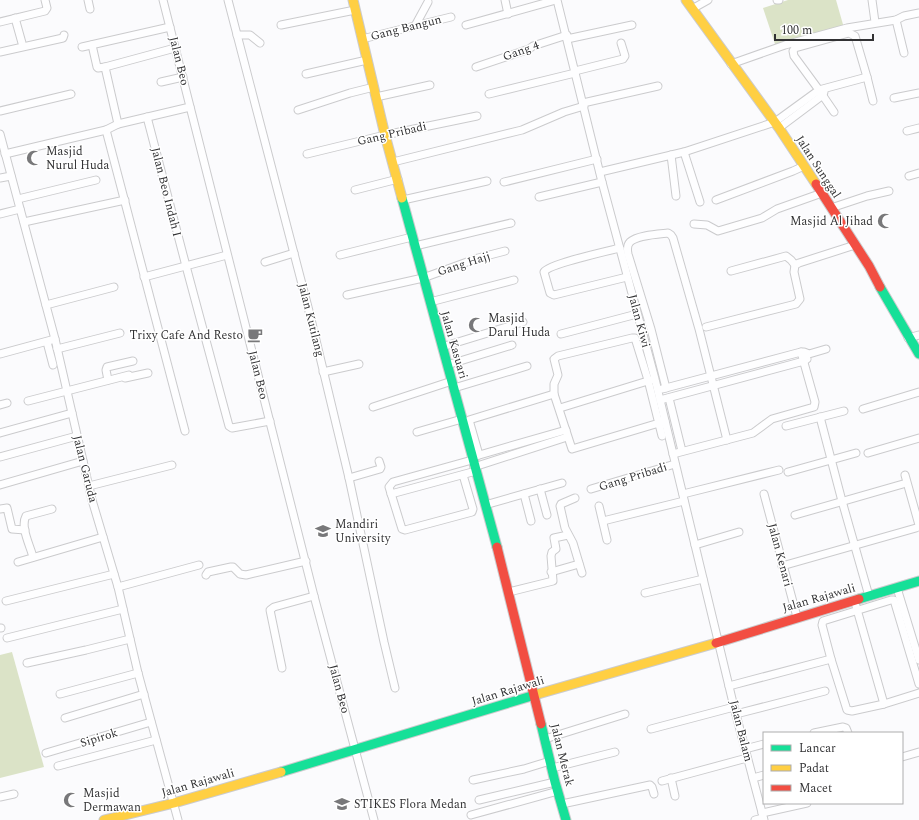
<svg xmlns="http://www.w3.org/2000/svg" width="919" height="820" font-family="Spectral,serif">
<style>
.green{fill:#dbe3c7}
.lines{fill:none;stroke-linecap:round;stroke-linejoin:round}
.street-casing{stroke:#cbcbcd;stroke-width:9}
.fast-casing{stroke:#cbcbcd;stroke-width:11}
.slow-casing{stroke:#cbcbcd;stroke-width:11}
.jam-casing{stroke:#cbcbcd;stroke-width:11}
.street{stroke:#fefeff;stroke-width:7}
.fast{stroke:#16e098;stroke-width:9}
.slow{stroke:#ffcf43;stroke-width:9}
.jam{stroke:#f24e42;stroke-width:9}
.labels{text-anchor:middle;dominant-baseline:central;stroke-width:3;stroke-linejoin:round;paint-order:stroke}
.street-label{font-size:12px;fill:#323234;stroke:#fff}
.poi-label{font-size:12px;fill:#323234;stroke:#fff;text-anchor:start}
</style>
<rect width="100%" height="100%" fill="#fbfbfd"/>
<!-- green -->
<g class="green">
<polygon points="788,0 836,0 844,28 777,50 763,8"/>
<polygon points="12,652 44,767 0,778 0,655"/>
</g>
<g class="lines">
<!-- street casing -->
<g class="street-casing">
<g id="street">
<polyline points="88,0 90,9"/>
<polyline points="163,0 314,596 374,820"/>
<polyline points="228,0 309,311 349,478 384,642 395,688"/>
<polyline points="505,0 508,14"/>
<polyline points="557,0 602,182 655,379 734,707 764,820"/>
<polyline points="777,0 779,0"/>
<polyline points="872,0 875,22"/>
<polyline points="692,9 708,0"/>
<polyline points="15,18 22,43"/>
<polyline points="896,20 904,53"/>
<polyline points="0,22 45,11 47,8 45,0"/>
<polyline points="281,25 355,10"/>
<polyline points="466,25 556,0"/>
<polyline points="415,26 428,2"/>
<polyline points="237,35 250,35 260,43"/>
<polyline points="362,39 451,17"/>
<polyline points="567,39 632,25"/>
<polyline points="92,45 97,67 98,68 105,67 118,124"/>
<polyline points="82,47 170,27"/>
<polyline points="0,52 63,38 64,35"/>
<polyline points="731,64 785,45 847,28 896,20 904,16 919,13"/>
<polyline points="105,67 175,48"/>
<polyline points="476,67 529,49 533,46 567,35"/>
<polyline points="575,71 623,59 625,56 621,43"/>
<polyline points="306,74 367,60"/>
<polyline points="867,77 873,101"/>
<polyline points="161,82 183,77"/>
<polyline points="489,94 575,73"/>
<polyline points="376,97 430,85"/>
<polyline points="894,98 919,93"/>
<polyline points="583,103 658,86"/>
<polyline points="298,110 350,93 374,87"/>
<polyline points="0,111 71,94"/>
<polyline points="147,117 186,266 229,426 232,428 270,421"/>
<polyline points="779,128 823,95 824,92"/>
<polyline points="106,130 185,431"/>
<polyline points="907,131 919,128"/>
<polyline points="0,134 55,339 92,500 118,587 138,673 178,820"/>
<polyline points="684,152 700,202"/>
<polyline points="5,154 106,130 118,124 190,107"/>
<polyline points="307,154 385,135 477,116"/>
<polyline points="671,155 676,196"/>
<polyline points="393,162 522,130 564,112 584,106"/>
<polyline points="600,172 684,152 775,122 819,90 867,77 855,36 849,33 795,48 793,51 794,56 819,90 834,112"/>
<polyline points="909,176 919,173"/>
<polyline points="0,178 11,176"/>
<polyline points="504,182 597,159"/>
<polyline points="355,190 398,179"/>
<polyline points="539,197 602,182"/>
<polyline points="18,199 96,180"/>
<polyline points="403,200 487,181"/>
<polyline points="716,200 793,171 804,166"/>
<polyline points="831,208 867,196 889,191"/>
<polyline points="0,214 20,209"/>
<polyline points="24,222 125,200"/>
<polyline points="694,224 707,225 718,231 762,218 777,209 822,193"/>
<polyline points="415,246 511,223"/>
<path d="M620,248C608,251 549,264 544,272L550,293L554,295L627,277"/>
<polyline points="340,255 412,237"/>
<polyline points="265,262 294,253"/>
<polyline points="731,271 786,256 791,260 795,265"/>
<polyline points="144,277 227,255"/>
<polyline points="347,295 423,278 478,258 505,251"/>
<polyline points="430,302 514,280"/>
<polyline points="46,305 114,287"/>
<polyline points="706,327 796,304 800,299 794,272 795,265 799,263 855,245"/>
<polyline points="561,334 637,314"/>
<polyline points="908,338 919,335"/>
<polyline points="47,342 53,365"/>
<polyline points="442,347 523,322"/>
<polyline points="57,349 120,333"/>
<polyline points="0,354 55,339"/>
<polyline points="447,365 512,345"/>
<polyline points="323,372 359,364"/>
<polyline points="125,378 148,373"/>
<polyline points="108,380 106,370 107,367 133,361"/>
<polyline points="454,388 527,366"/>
<path d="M666,388L651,329L628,254C627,249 627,245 630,242C637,235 659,234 668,233L671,235L673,238L699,329L727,440"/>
<polyline points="662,389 801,352 804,352 809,354 826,349"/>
<polyline points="669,398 682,451"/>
<polyline points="660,400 804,361 807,359"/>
<polyline points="28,401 129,375"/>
<polyline points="0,405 7,403"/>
<polyline points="373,407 452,381"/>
<polyline points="560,408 651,380"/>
<polyline points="863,409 919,392"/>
<polyline points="820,417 842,501 869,596"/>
<polyline points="786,426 844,411"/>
<polyline points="417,432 462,419"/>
<polyline points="0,433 72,413"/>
<polyline points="662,436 648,380 635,338 632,338 558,356 554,359 558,375 554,384 554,394 572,449 659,423 665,421"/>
<polyline points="868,453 919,438"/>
<polyline points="673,454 753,433 772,419 814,407 815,402 801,352"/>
<polyline points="479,455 469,420 554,394"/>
<polyline points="476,456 566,430"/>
<polyline points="0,457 77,436"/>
<polyline points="474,467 567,437"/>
<polyline points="788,472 856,453"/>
<polyline points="463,475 473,509 472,512 405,530 402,529 389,487 393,482 472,460"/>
<polyline points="905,475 919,525"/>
<polyline points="349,478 380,469 381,467 379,461"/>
<polyline points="0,485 83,461"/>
<polyline points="89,486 172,465"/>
<polyline points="540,489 547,515"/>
<polyline points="591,489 675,464"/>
<polyline points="391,494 476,471"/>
<polyline points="524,494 531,521"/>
<polyline points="683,494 779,470"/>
<polyline points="764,494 797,617"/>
<polyline points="575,498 561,504 560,506 565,528 573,543 582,573"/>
<polyline points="485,505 562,483"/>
<polyline points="599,506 607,540"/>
<polyline points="0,509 7,508 12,529 25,530"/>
<polyline points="795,515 903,484"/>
<polyline points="603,521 684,501"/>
<polyline points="695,545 739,532"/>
<path d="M33,557C30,545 20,527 26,516L52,509"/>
<polyline points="18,562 103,537"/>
<polyline points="782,566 916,528"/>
<polyline points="551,572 579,564"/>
<polyline points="206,575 208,572 231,567 233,567 240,574 246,575 306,561"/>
<polyline points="118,587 199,565"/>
<polyline points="897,588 919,660"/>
<polyline points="509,592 553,581 551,556 552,552 556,549 554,538 568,535"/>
<polyline points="645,593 703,579"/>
<polyline points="6,601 114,574"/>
<polyline points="856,606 884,704"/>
<polyline points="0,628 1,628"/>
<polyline points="7,638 123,609"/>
<polyline points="27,663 86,650 130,639"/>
<polyline points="282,668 270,610 274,607 314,596"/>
<polyline points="919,684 894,600 891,600 823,621 822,625 831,659 847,710 852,711 884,704 919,693"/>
<polyline points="729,686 831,659"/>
<polyline points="60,694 138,673"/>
<polyline points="736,714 825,691"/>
<polyline points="65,718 144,694"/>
<polyline points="651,729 734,707"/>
<polyline points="814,733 843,727 846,728 848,733"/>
<polyline points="545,739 625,714"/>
<polyline points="745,749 764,744"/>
<polyline points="46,753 151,722"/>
<polyline points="902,757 919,752"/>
<polyline points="58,766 156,740"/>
<polyline points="552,768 615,752"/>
<polyline points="671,778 675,796"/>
<polyline points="753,778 764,775"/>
<polyline points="473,780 524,769 550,761"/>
<polyline points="662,781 747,758"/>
<polyline points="0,797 14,794"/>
<polyline points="479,800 555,782"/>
<polyline points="562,804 650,785 652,787 654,794"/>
<polyline points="762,813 807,803"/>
<polyline points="471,815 558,791"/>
<polyline points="755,820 763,818"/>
</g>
</g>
<!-- fast casing -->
<g class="fast-casing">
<g id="fast">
<polyline points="402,198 497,547"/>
<polyline points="880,287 919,354"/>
<polyline points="859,599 919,581"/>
<polyline points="541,724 555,782 566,820"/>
<polyline points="281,772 538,694"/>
</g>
</g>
<!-- slow casing -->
<g class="slow-casing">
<g id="slow">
<polyline points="353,0 385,135 402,198"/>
<polyline points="686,0 779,128 816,184"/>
<polyline points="538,694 716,643"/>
<polyline points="104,820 174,803 281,772"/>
</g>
</g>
<!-- jam casing -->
<g class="jam-casing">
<g id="jam">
<polyline points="816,184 869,266 880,287"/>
<polyline points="497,547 541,724"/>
<polyline points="716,643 859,599"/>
</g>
</g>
<!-- street -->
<use href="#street" class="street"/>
<!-- fast -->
<use href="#fast" class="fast"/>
<!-- slow -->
<use href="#slow" class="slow"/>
<!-- jam -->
<use href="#jam" class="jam"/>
</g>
<!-- icons -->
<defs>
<g id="mosque-bare" transform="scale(1.2)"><path d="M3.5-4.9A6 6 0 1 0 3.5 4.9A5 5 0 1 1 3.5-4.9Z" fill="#78787a" stroke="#fff" stroke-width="2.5" paint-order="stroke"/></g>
<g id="cafe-bare" transform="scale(1.2)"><path d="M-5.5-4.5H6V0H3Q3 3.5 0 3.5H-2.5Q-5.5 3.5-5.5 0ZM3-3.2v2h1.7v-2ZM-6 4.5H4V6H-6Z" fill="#78787a" stroke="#fff" stroke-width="2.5" paint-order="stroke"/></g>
<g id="university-bare" transform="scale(1.2)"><path d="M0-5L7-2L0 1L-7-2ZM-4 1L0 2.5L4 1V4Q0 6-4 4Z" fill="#78787a" stroke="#fff" stroke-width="2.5" paint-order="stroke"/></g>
</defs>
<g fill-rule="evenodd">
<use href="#mosque-bare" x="34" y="158"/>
<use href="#mosque-bare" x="885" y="221"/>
<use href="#mosque-bare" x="476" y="325"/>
<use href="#cafe-bare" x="255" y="335"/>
<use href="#university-bare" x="323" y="531"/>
<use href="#mosque-bare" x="71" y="800"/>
<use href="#university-bare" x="342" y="804"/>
</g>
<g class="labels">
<!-- street labels -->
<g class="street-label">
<text transform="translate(406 28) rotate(-14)">Gang Bangun</text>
<text transform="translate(521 51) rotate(-20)">Gang 4</text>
<text transform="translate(179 61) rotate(76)">Jalan Beo</text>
<text transform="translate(392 134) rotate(-13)">Gang Pribadi</text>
<text transform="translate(818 167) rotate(57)">Jalan Sunggal</text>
<text transform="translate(166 192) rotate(76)">Jalan Beo Indah I</text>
<text transform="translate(464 264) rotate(-18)">Gang Hajj</text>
<text transform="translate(311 320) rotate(76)">Jalan Kutilang</text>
<text transform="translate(639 321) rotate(75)">Jalan Kiwi</text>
<text transform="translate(454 345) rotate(74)">Jalan Kasuari</text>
<text transform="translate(258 375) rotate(76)">Jalan Beo</text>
<text transform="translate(85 469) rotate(76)">Jalan Garuda</text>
<text transform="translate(633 477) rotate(-17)">Gang Pribadi</text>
<text transform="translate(780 555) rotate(75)">Jalan Kenari</text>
<text transform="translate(819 598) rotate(-16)">Jalan Rajawali</text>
<text transform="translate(339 689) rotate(75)">Jalan Beo</text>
<text transform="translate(508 691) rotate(-17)">Jalan Rajawali</text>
<text transform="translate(741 731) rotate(76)">Jalan Balam</text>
<text transform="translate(99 738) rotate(-17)">Sipirok</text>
<text transform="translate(562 755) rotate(76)">Jalan Merak</text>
<text transform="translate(198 783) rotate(-16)">Jalan Rajawali</text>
</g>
<!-- poi labels -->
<g class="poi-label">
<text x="46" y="151">Masjid<tspan x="46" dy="14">Nurul Huda</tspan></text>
<text x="873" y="221" text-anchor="end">Masjid Al Jihad</text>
<text x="488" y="318">Masjid<tspan x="488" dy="14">Darul Huda</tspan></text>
<text x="243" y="335" text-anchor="end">Trixy Cafe And Resto</text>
<text x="335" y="524">Mandiri<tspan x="335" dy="14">University</tspan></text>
<text x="83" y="793">Masjid<tspan x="83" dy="14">Dermawan</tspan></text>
<text x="354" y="804">STIKES Flora Medan</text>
</g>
</g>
<!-- legend -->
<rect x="763" y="732" width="140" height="72" fill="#ffffff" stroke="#adadae"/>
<rect x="771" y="745" width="20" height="6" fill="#16e098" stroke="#adadae"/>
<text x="799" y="752" font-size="12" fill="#323234">Lancar</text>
<rect x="771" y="765" width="20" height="6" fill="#ffcf43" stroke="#adadae"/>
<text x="799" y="772" font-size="12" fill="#323234">Padat</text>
<rect x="771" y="785" width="20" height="6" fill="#f24e42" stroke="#adadae"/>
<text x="799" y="792" font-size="12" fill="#323234">Macet</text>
<!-- scale -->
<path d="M775 34v6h98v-6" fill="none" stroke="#323234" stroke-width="2"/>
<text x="781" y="34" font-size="12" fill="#323234" stroke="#ffffff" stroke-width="3" paint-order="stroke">100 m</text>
</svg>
